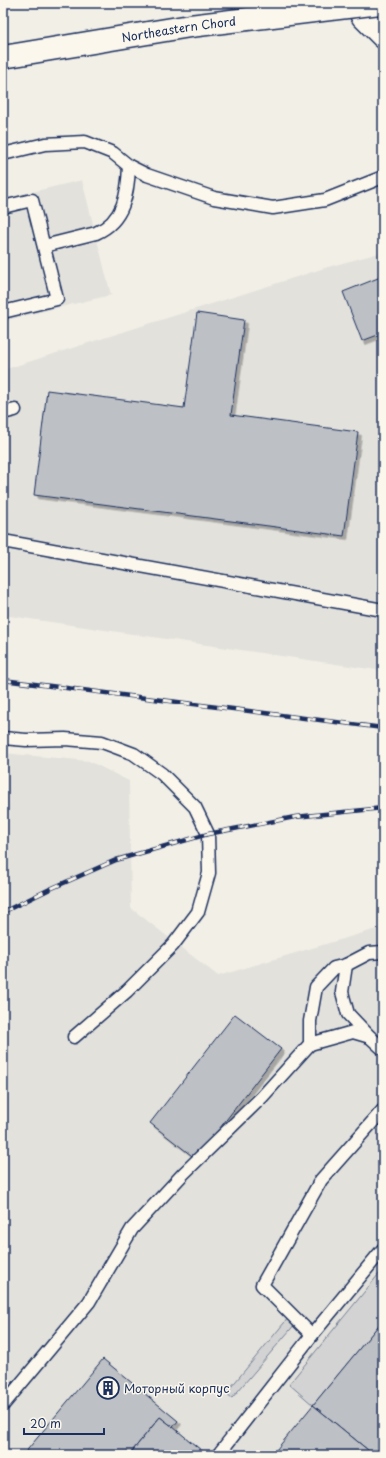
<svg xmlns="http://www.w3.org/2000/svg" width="386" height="1458" font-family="'Playpen Sans',sans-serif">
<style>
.built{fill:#e2e1dc}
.green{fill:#d2d3d2;stroke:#768198}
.building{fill:#bdc0c4;stroke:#1b2f5e;filter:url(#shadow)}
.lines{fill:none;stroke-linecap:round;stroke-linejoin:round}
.service-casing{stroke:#1b2f5e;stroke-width:15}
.tertiary-casing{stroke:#1b2f5e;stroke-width:25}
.service{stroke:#fbf7ec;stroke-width:12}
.tertiary{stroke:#fbf7ec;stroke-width:22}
.rail-casing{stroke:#1b2f5e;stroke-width:4.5}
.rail{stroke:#fbf7ec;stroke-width:3;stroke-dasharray:9;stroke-linecap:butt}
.primary-bridge-casing{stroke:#1b2f5e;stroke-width:25;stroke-linecap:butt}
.primary-bridge{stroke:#fbf7ec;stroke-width:22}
.labels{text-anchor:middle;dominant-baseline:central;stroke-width:3;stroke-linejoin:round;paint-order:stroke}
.street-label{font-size:12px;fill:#1b2f5e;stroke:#fbf7ec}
.poi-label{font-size:12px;fill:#1b2f5e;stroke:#fbf7ec;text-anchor:start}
</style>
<defs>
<filter id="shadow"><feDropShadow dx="3.5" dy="3.5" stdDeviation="0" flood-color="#0004"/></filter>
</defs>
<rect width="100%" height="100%" fill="#f2efe6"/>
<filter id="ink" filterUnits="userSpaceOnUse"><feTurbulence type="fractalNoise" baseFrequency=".025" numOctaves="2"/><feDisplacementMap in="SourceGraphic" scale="8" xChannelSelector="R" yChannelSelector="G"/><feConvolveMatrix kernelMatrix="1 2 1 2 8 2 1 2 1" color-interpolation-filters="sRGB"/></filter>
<g filter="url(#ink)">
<!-- built -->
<g class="built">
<polygon points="82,180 111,295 3,321 3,199"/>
<polygon points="383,252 383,671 3,615 3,370 328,267"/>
<polygon points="3,753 89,761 129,781 131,908 218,976 383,927 383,1455 3,1455"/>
</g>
<!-- green -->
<g class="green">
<polygon points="383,1269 383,1320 313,1405 289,1384"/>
<polygon points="289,1317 296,1323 232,1398 226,1393"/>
</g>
<!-- building -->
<g class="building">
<polygon points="383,276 383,333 362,341 343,292"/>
<polygon points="197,313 244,320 231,415 358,432 344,536 34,495 47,390 184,408"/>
<polygon points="235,1014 281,1049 196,1159 150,1123"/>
<polygon points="383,1320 383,1455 374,1455 313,1405"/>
<polygon points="103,1359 178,1421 173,1427 160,1417 129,1455 23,1455"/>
<polygon points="313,1405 374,1455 272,1455"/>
<polygon points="160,1417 173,1427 207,1455 129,1455"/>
</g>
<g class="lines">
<!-- service casing -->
<g class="service-casing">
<g id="service">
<polyline points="3,154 45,144 85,142 113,153 129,166 147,175 214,198 273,208 325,200 383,177"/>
<polyline points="3,207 32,200 57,299 3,312"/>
<path d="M44,246L96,233C124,221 128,193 129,166"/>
<polyline points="3,413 15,410"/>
<polyline points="3,541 383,610"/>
<polyline points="3,738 26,740 65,739 102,742 134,754 162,774 195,807 208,834 209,873 198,912 173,945 127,991 74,1037"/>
<polyline points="346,965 342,992 348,1014 370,1037"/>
<polyline points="310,1044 353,1032 370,1037 383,1049"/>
<polyline points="312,1335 262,1285 321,1180 383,1110"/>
<polyline points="3,1405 89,1302 132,1229 183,1174 262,1097 310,1044 310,1021 316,987 334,968 346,965 369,953 383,952"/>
<polyline points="218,1455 312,1335 383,1249"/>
</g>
</g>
<!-- tertiary casing -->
<g class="tertiary-casing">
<polyline id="tertiary" points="354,3 363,17 383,37"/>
</g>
<!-- service -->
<use href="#service" class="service"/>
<!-- tertiary -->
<use href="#tertiary" class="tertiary"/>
<!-- rail casing -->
<g class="rail-casing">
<g id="rail">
<polyline points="3,680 383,728"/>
<polyline points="3,912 50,889 116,860 208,834 295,817 383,808"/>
</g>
</g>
<!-- rail -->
<use href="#rail" class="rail"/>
<!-- primary-bridge casing -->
<g class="primary-bridge-casing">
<g id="primary-bridge">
<path id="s1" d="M3,57L190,26L380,3"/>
</g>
</g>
<!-- primary-bridge -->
<use href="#primary-bridge" class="primary-bridge"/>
</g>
</g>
<!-- icons -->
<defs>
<g id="building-ring" transform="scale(1.15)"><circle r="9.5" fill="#fbf7ec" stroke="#1b2f5e" stroke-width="1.5"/><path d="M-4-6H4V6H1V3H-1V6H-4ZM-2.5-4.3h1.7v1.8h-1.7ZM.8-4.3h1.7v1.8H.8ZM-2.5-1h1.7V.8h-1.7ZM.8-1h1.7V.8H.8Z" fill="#1b2f5e"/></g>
</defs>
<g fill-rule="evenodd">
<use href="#building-ring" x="108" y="1388"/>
</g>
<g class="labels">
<!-- street labels -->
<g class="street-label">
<text stroke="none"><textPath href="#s1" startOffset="178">Northeastern Chord</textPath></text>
</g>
<!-- poi labels -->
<g class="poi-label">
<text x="124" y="1388">Моторный корпус</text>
</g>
</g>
<!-- margin -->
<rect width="386" height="1458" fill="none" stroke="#fbf7ec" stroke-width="16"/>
<rect x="8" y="8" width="370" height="1442" fill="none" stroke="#1b2f5e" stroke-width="1.5" filter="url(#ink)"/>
<!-- scale -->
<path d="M24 1428v6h80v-6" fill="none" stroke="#1b2f5e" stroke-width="2"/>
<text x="30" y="1428" font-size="12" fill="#1b2f5e" stroke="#fbf7ec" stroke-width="3" paint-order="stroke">20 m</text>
</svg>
